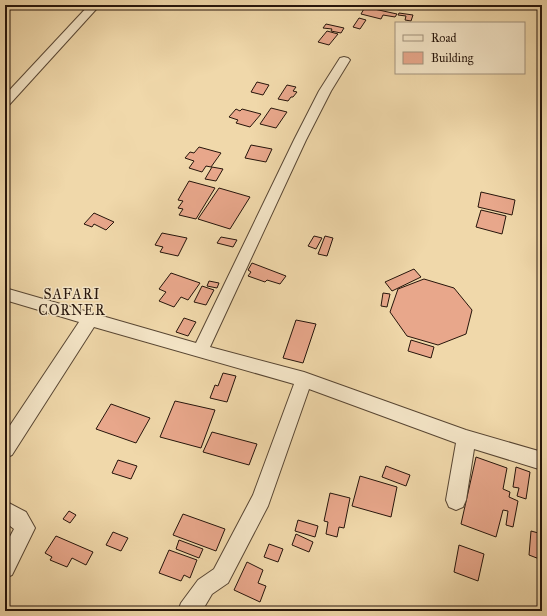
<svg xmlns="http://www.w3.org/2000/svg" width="547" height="616" font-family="'IM FELL Great Primer',serif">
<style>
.building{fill:#e8a78b;stroke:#26150b}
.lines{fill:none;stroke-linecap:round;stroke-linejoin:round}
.minor-casing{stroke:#584633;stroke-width:2}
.minor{fill:#f5e6c8;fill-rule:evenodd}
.labels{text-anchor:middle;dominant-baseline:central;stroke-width:3;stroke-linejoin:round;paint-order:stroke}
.quarter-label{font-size:14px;letter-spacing:1px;fill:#26150b;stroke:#f5e6c8}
</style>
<rect width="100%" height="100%" fill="#f0d8aa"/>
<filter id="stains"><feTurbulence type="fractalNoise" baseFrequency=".005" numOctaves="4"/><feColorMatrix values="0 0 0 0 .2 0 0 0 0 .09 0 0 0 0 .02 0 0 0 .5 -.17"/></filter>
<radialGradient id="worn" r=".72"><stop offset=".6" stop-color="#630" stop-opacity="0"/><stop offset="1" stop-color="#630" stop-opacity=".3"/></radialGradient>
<!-- building -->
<g class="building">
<polygon points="365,7 397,14 395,17 383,15 381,19 361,14"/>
<polygon points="399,13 413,15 411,21 405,20 406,16 398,15"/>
<polygon points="359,18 366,20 360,29 353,27"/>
<polygon points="326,24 344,28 341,33 331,31 332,29 323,28"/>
<polygon points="327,31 338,34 329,45 318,42"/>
<polygon points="257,82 269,85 263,95 251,92"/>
<polygon points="287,85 296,87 293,91 297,92 293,97 291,97 288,101 278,99"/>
<polygon points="271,108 287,112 276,128 260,124"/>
<polygon points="236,109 240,111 242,109 261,114 250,127 236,123 238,120 229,117"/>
<polygon points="251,145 272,149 266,162 245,158"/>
<polygon points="199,147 221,153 211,167 206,166 202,172 189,168 194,161 185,158 190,152 194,153"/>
<polygon points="212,167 223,169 216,181 205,179"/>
<polygon points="189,181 215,188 196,219 179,215 183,209 178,208 183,201 178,200"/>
<polygon points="219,188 250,197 230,229 198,219"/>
<polygon points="481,192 515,200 512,215 478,207"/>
<polygon points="481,210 506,216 502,234 476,227"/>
<polygon points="94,213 114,222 106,230 94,224 92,227 84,224"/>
<polygon points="162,233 187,238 178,256 160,252 163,247 155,245"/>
<polygon points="314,236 322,238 316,249 308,246"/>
<polygon points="325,236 333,238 327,256 318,254"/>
<polygon points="221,237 237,240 233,247 217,243"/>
<polygon points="252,263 286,276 280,284 267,280 265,282 248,276 251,272 248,270"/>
<polygon points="414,269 421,277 392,291 385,282"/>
<polygon points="171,273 200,283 188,300 181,297 174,307 159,301 166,292 159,289"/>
<polygon points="424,279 454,288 472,310 466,334 438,345 407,336 390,312 398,289"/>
<polygon points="209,281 219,283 217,288 207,286"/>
<polygon points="202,286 214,290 206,305 194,302"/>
<polygon points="383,293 390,294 387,307 381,306"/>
<polygon points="184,318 196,322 188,336 176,332"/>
<polygon points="296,320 316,324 303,363 283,358"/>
<polygon points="411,340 434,347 431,358 408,351"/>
<polygon points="223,373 236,376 227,402 210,398 215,385 218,386"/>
<polygon points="175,401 215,410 201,448 160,437"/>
<polygon points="111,404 150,418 136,443 96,429"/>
<polygon points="212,432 257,444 249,465 203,452"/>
<polygon points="476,457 507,468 503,489 510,492 509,497 518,501 513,527 506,525 508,511 503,510 496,537 461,524"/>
<polygon points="118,460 137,466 131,479 112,473"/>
<polygon points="386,466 410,475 406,486 382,477"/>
<polygon points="516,467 530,472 526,499 517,496 519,488 513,487"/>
<polygon points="360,476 397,487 391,517 352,506"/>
<polygon points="330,493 350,498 344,528 339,527 337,537 326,534 328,522 324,521"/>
<polygon points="69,511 76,515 70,523 63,519"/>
<polygon points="183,514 225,529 216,551 173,535"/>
<polygon points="298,520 318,526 315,537 295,531"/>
<polygon points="531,531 542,534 542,560 529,555"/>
<polygon points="113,532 128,538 121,551 106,545"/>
<polygon points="296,534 313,542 309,552 292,545"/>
<polygon points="56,536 93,552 86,565 72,558 67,567 50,560 52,557 45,553"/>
<polygon points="179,540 203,549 199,558 176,549"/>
<polygon points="269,544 283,549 278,562 264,557"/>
<polygon points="459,545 484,554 478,581 454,572"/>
<polygon points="169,550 197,560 190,578 184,575 181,581 159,573"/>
<polygon points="247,562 263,570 258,583 266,586 260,602 234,590"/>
</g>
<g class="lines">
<!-- minor casing -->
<g class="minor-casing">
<g id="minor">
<polygon points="89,5 100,5 9,105 5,106 5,95"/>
<polygon points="406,5 416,5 416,6 411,9 407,8"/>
<polygon points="344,57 348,58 350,60 331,91 306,140 210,347 304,372 466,430 542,452 542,470 474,449 466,500 463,507 456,510 449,507 446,500 456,443 309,389 268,506 228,583 212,594 202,611 178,611 181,603 198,580 214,569 253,495 294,384 94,327 12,455 5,458 5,433 79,322 5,300 5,288 196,343 294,140 319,91 340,58"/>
<polygon points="5,501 26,512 35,528 12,575 5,578 5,546 14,529 5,522"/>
</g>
</g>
<!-- minor -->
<use href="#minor" class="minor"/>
</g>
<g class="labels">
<!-- quarter labels -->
<g class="quarter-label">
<text x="72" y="294">SAFARI<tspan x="72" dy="16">CORNER</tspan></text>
</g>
</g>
<!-- margin -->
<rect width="547" height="616" fill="none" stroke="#f0d8aa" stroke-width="20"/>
<rect x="6" y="6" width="535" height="604" fill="none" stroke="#26150b" stroke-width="2"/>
<rect x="10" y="10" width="527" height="596" fill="none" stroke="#26150b"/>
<!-- legend -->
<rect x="395" y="22" width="130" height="52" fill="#f5e6c8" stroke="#a2927c"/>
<rect x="403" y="35" width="20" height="6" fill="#f5e6c8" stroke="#a2927c"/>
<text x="431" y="42" font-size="12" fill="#26150b">Road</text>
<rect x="403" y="52" width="20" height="12" fill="#e8a78b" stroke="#a2927c"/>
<text x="431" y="62" font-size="12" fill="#26150b">Building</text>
<rect width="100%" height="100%" filter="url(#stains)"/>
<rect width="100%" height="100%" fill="url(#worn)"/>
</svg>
